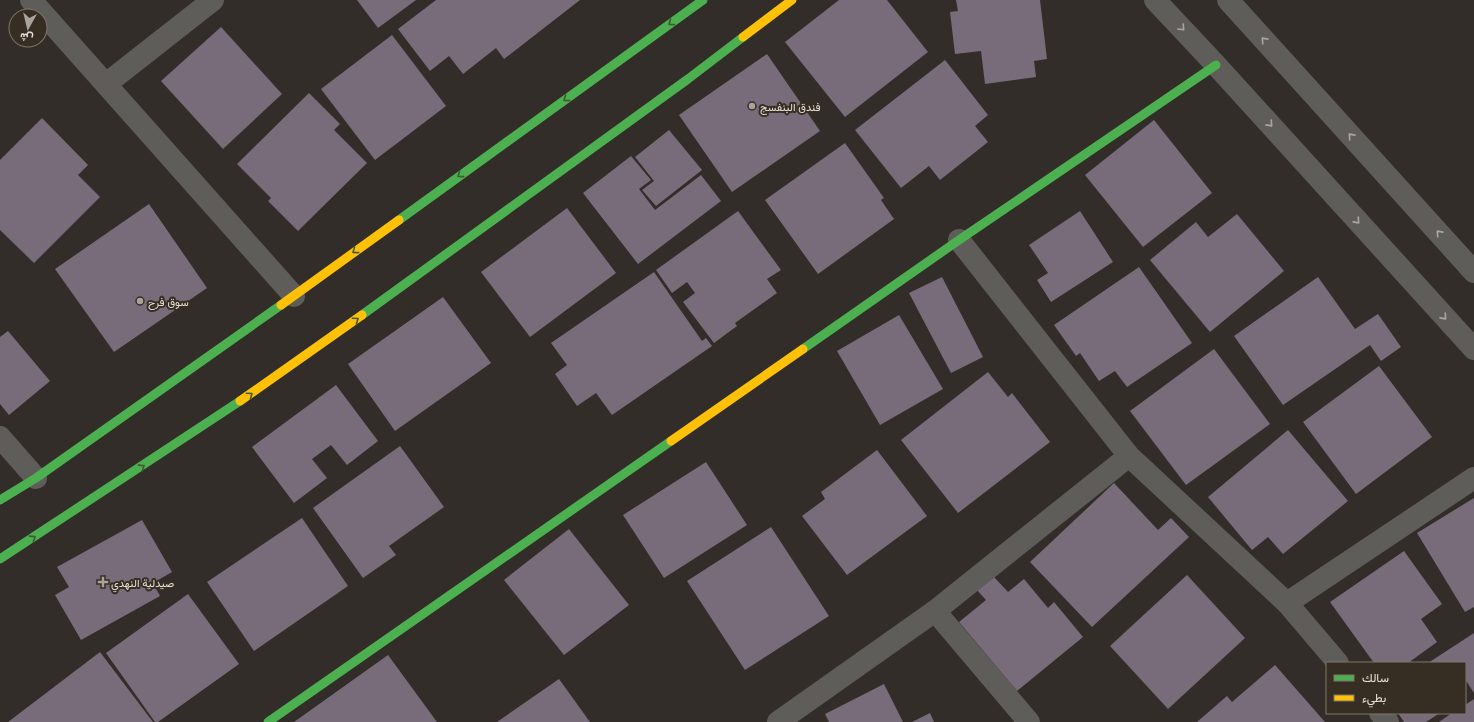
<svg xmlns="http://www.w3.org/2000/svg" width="1474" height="722" font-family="'Golos Text',Vazirmatn,sans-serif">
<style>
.building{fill:#786c7a}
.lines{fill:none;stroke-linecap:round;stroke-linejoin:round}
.street{stroke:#5f5d5a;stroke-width:22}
.fast{stroke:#4caf50;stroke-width:9}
.slow{stroke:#ffc107;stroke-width:9}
.oneway{stroke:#3e5b33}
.oneway2{stroke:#aba6a2}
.poi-dot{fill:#a9a39d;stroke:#372e23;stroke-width:1.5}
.labels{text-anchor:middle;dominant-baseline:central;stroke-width:4;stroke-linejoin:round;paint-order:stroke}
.poi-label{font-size:11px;fill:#e9e2dc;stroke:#372e23;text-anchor:start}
</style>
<rect width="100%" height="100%" fill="#322d28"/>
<!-- building -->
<g class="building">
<polygon points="357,0 416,0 378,28"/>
<polygon points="436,0 580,0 504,59 496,48 463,74 449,56 430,71 398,29"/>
<polygon points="839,0 887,0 928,52 845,117 785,42"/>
<polygon points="956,0 1040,0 1047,59 1034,61 1036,77 985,84 981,51 955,54 950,12 958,11"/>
<polygon points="221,27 282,94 223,149 161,81"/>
<polygon points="392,35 446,106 375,160 321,89"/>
<polygon points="767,54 820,131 732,192 679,115"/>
<polygon points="945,60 988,115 975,126 988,142 940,180 929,166 901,188 855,130"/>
<polygon points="309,93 340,124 334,130 367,163 298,231 268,201 271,198 237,164"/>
<polygon points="42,118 88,165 78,175 100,197 34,263 0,230 0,160"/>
<polygon points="1154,120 1212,193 1143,247 1085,175"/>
<polygon points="669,130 702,170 656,206 642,190 654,181 635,157"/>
<polygon points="845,143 884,198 881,200 894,219 818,274 765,200"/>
<polygon points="631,156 651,180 639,189 655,210 701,175 721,201 638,264 583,193"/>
<polygon points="149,204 207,288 114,352 55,269"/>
<polygon points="567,208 616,273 530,337 481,272"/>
<polygon points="738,211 781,270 767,279 777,293 735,323 737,326 714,343 683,302 695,293 687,282 672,293 656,270"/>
<polygon points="1080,211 1113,262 1051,302 1037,280 1048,273 1029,245"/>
<polygon points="1237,214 1284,271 1210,332 1150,260 1196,222 1208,237"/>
<polygon points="1139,267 1192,343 1127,387 1115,371 1099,381 1080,353 1076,356 1054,325"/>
<polygon points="654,272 702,341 706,338 712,346 612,415 596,393 577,406 555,374 567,365 551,343"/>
<polygon points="942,277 983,357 951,373 909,293"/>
<polygon points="1318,277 1355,329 1378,314 1401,347 1381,361 1370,345 1283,405 1234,336"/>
<polygon points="443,297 491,363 395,431 348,364"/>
<polygon points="899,315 943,389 880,425 837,351"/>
<polygon points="8,331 50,381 9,415 0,404 0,337"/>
<polygon points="1214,349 1270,424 1186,485 1130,411"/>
<polygon points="1379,366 1432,437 1356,494 1303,422"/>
<polygon points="988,372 1008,397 1012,393 1050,442 958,513 901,440"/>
<polygon points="336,385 378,441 347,465 331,445 312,459 327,478 294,503 252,447"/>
<polygon points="1288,430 1348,501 1283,554 1268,537 1252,550 1208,497"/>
<polygon points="400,446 444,507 389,546 396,555 363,578 313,508"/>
<polygon points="877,450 927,516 847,575 802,516 825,499 821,492"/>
<polygon points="706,462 747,525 664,578 623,515"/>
<polygon points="1114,483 1158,530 1171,518 1189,537 1092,627 1030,562"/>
<polygon points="1474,498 1474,607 1465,612 1417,533"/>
<polygon points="302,518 348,586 254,651 207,582"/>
<polygon points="142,520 172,572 153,583 160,596 81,640 55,595 69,587 57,567"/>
<polygon points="771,527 829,616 745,670 687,581"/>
<polygon points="569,529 629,605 564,655 504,580"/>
<polygon points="1404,551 1442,604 1421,619 1437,642 1408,663 1374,663 1330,602"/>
<polygon points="1187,575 1245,638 1168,709 1110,646"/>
<polygon points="994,577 1008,592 1024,579 1048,608 1054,602 1083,637 1017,691 959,622 986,600 977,590"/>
<polygon points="188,594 239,664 158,722 155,722 106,653"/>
<polygon points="1474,633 1474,693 1465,679 1465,663 1428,663"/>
<polygon points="100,652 153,722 8,722"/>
<polygon points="388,655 437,722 294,722"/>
<polygon points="1275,665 1325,722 1197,722 1227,696 1232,702"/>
<polygon points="559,679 590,722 497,722"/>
<polygon points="884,684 903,722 829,722 825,714"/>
<polygon points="1474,699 1474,722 1439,722 1452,713 1465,713 1465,705"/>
<polygon points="930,713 934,722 912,722"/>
<polygon points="1398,713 1440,713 1426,722 1404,722"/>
</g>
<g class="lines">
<!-- street -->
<g class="street">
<polyline points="31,0 294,296"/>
<polyline points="1155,0 1216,65 1474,349"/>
<polyline points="1228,0 1474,272"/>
<polyline points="106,84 213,0"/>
<polyline points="959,240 1129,456 1287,603 1338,663"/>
<polyline points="0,437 36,478"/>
<polyline points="1287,603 1474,478"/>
<polyline points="935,611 1029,722"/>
<polyline points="1380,713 1388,722"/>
<polyline points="778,722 935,611 1129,456"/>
</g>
<!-- fast -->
<g class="fast">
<polyline points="399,220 703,0"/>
<polyline points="362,315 688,79 743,37"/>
<polyline points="803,349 959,240 1216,65"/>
<polyline points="0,500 36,478 281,305"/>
<polyline points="0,559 240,401"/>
<polyline points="268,722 671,441"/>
</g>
<!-- slow -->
<g class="slow">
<polyline points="743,37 792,0"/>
<polyline points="281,305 399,220"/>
<polyline points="240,401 362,315"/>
<polyline points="671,441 803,349"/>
</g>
</g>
<!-- one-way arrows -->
<defs><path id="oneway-chevron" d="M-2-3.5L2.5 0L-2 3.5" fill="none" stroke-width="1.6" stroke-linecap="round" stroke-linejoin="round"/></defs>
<g class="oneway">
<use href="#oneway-chevron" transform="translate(671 23) rotate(144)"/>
<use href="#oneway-chevron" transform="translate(566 99) rotate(144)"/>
<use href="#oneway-chevron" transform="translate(460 175) rotate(144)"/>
<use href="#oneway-chevron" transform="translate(355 251) rotate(144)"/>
<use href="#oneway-chevron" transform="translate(356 320) rotate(-35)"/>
<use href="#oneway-chevron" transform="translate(250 395) rotate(-35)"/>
<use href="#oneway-chevron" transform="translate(142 467) rotate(-33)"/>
<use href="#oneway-chevron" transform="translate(33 538) rotate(-33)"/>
</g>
<g class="oneway2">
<use href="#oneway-chevron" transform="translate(1182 28) rotate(47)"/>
<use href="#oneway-chevron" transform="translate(1264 40) rotate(-132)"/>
<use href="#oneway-chevron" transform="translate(1270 124) rotate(48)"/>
<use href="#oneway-chevron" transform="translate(1351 136) rotate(-132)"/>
<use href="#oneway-chevron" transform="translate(1357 221) rotate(48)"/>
<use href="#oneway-chevron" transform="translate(1439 233) rotate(-132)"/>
<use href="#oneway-chevron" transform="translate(1444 317) rotate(48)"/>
</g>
<!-- markers -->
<g class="poi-dot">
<circle cx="752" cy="106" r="4"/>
<circle cx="140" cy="301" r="4"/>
<path d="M101 576h4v4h4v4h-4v4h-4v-4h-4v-4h4z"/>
</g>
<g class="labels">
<!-- poi labels -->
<g class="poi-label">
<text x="760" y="106">فندق البنفسج</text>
<text x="148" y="301">سوق فرح</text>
<text x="111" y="582">صيدلية النهدي</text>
</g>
</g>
<!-- legend -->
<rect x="1326" y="662" width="140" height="52" fill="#372e23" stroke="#7e766d"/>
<rect x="1334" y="675" width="20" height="6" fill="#4caf50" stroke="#7e766d"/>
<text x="1362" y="682" font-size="12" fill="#e9e2dc">سالك</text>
<rect x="1334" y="695" width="20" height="6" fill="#ffc107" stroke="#7e766d"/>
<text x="1362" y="702" font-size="12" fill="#e9e2dc">بطيء</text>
<!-- north arrow -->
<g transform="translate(28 28) rotate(188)"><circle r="19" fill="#372e23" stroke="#7e766d"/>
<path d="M0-3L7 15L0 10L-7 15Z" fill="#a9a39d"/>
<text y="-6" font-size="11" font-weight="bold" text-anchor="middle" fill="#e9e2dc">ش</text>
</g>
</svg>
